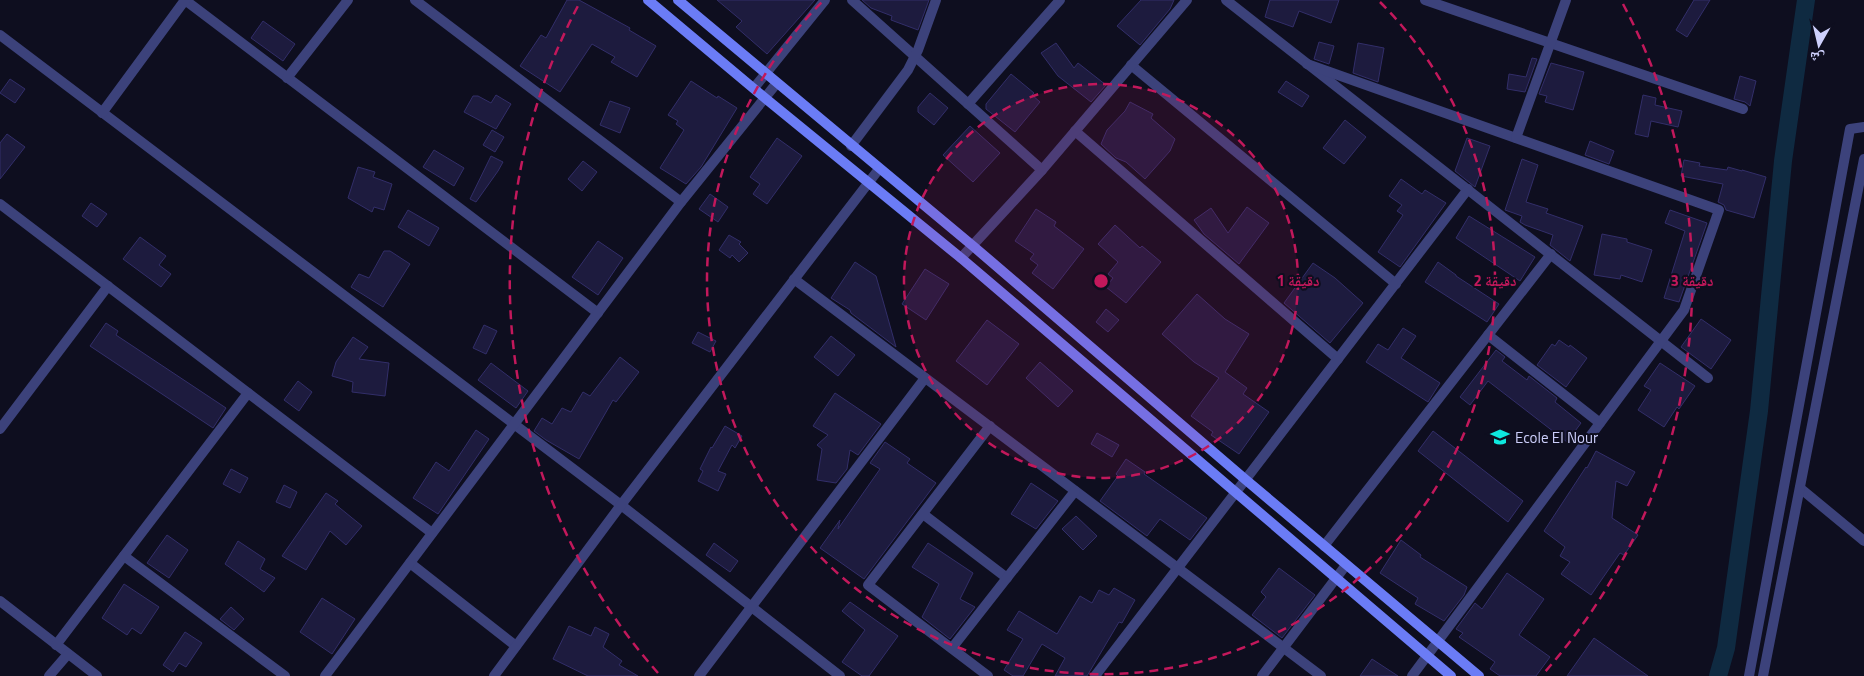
<svg xmlns="http://www.w3.org/2000/svg" width="1864" height="676" font-family="'Titillium Web','Noto Naskh Arabic',sans-serif">
<style>
.lines{fill:none;stroke-linecap:round;stroke-linejoin:round}
.canal{stroke:#0f2a41;stroke-width:18}
.building{fill:#1d1b3e;stroke:#322e69}
.street{stroke:#3c427b;stroke-width:10}
.secondary{stroke:#6b7cf6;stroke-width:10}
.ring{fill:none;stroke:#c2185b;stroke-width:2.5;stroke-dasharray:9 6}
.labels{text-anchor:middle;dominant-baseline:central;stroke-width:4;stroke-linejoin:round;paint-order:stroke}
.poi-label{font-size:15px;fill:#ced0fc;stroke:#0e0e1f;text-anchor:start}
.centre{fill:#c2185b;stroke:#0e0e1f;stroke-width:2.5}
.ring-label{font-size:15px;text-anchor:middle;font-weight:bold;fill:#c2185b;stroke:#0e0e1f;stroke-width:4;stroke-linejoin:round;paint-order:stroke}
</style>
<rect width="100%" height="100%" fill="#0e0e1f"/>
<g class="lines">
<!-- canal -->
<polyline class="canal" points="1718,676 1726,648 1759,411 1783,161 1806,0"/>
</g>
<!-- building -->
<g class="building">
<polygon points="567,0 579,0 630,28 629,30 656,46 637,77 611,62 615,57 592,44 560,92 520,66 541,35 546,38"/>
<polygon points="717,0 815,0 767,54 736,27 742,21"/>
<polygon points="862,0 929,0 918,30 891,20 892,16 871,8"/>
<polygon points="1141,0 1174,0 1170,9 1140,45 1117,26"/>
<polygon points="1270,0 1339,0 1331,23 1299,11 1293,27 1265,17"/>
<polygon points="1694,0 1710,0 1687,37 1676,30"/>
<polygon points="263,21 295,44 283,61 251,38"/>
<polygon points="1319,42 1334,46 1329,64 1314,59"/>
<polygon points="1056,43 1074,68 1078,63 1106,85 1091,102 1058,76 1041,53"/>
<polygon points="1358,43 1384,48 1378,82 1353,73"/>
<polygon points="1532,58 1537,59 1525,92 1507,89 1509,74 1526,77"/>
<polygon points="1551,63 1584,72 1573,110 1545,102 1547,96 1539,94"/>
<polygon points="1011,74 1034,93 1032,95 1040,102 1015,132 986,109 986,104"/>
<polygon points="1740,76 1756,81 1750,106 1745,102 1734,99"/>
<polygon points="10,79 25,89 15,103 0,93"/>
<polygon points="691,81 717,98 718,96 737,108 701,167 686,184 660,168 684,130 676,124 678,121 668,115"/>
<polygon points="1286,81 1309,96 1302,107 1278,92"/>
<polygon points="930,93 948,108 934,125 918,112 918,107"/>
<polygon points="496,95 511,104 496,129 464,112 473,96 478,96 491,103"/>
<polygon points="1643,95 1656,98 1655,105 1682,111 1678,127 1651,121 1648,137 1635,134"/>
<polygon points="610,101 630,108 620,133 600,125"/>
<polygon points="1130,102 1153,114 1151,118 1175,139 1170,151 1145,179 1126,162 1116,158 1101,144 1107,130 1125,111"/>
<polygon points="1345,120 1366,137 1344,164 1323,148"/>
<polygon points="970,126 1000,153 973,182 943,155"/>
<polygon points="492,130 504,137 495,152 483,145"/>
<polygon points="7,134 25,147 0,179 0,143"/>
<polygon points="777,138 802,156 767,204 753,194 760,184 750,177"/>
<polygon points="1467,138 1490,146 1475,187 1455,171"/>
<polygon points="1590,141 1614,151 1609,164 1585,155"/>
<polygon points="434,150 464,168 454,186 423,167"/>
<polygon points="491,156 503,162 498,171 476,202 470,199"/>
<polygon points="1522,159 1538,165 1526,202 1548,209 1546,213 1583,226 1570,261 1550,245 1553,235 1525,225 1520,222 1522,216 1505,210"/>
<polygon points="1684,160 1700,163 1699,166 1727,170 1728,167 1742,171 1742,170 1766,177 1754,218 1726,210 1724,205 1718,202 1723,184 1681,176"/>
<polygon points="583,161 597,172 582,191 568,179"/>
<polygon points="358,167 375,172 373,177 392,184 384,210 374,207 372,212 348,198"/>
<polygon points="1401,179 1422,194 1425,190 1446,203 1400,267 1378,252 1403,215 1397,211 1402,205 1389,196"/>
<polygon points="710,194 728,207 718,222 699,209"/>
<polygon points="91,203 107,214 97,227 82,216"/>
<polygon points="1247,207 1269,223 1239,264 1204,234 1194,220 1211,208 1228,233"/>
<polygon points="1036,209 1056,222 1054,226 1084,249 1053,289 1032,273 1038,265 1030,259 1034,254 1015,241"/>
<polygon points="408,210 439,228 429,246 398,227"/>
<polygon points="1670,210 1707,223 1679,302 1664,298 1685,231 1665,223"/>
<polygon points="1469,216 1535,257 1520,281 1456,238"/>
<polygon points="1115,225 1140,248 1142,246 1161,262 1126,303 1106,287 1113,278 1108,274 1118,262 1098,244"/>
<polygon points="1602,234 1627,239 1627,242 1652,250 1642,282 1621,275 1620,279 1594,275"/>
<polygon points="729,235 741,242 739,244 748,253 739,262 732,255 730,258 719,250"/>
<polygon points="140,237 166,256 159,265 171,274 161,287 123,259"/>
<polygon points="598,241 623,258 598,295 572,277"/>
<polygon points="384,251 390,251 410,264 383,307 351,287 359,274 369,278"/>
<polygon points="855,262 876,276 896,347 851,313 850,310 831,298"/>
<polygon points="1438,262 1456,275 1456,276 1499,304 1487,322 1425,282"/>
<polygon points="1313,263 1335,278 1363,303 1330,343 1284,303"/>
<polygon points="925,269 949,284 926,320 902,304"/>
<polygon points="1197,294 1225,319 1249,334 1225,372 1247,388 1243,394 1269,412 1239,454 1211,435 1213,432 1191,416 1219,378 1194,362 1162,334"/>
<polygon points="1106,309 1119,320 1108,332 1096,322"/>
<polygon points="1701,319 1731,340 1711,369 1681,347"/>
<polygon points="987,320 1019,344 987,385 956,361"/>
<polygon points="106,323 118,331 116,335 226,408 213,428 90,346"/>
<polygon points="484,325 497,331 486,354 473,348"/>
<polygon points="1403,328 1416,336 1401,358 1440,383 1428,402 1366,362 1378,344 1388,350"/>
<polygon points="698,332 716,341 710,352 692,343"/>
<polygon points="831,336 855,355 838,376 814,357"/>
<polygon points="353,337 368,347 359,359 389,363 385,396 352,392 353,382 332,376 336,362"/>
<polygon points="1559,340 1569,347 1570,345 1587,358 1566,387 1537,365 1552,344 1555,346"/>
<polygon points="1496,350 1505,357 1502,361 1527,380 1529,376 1557,398 1555,402 1581,423 1567,442 1488,381 1470,405 1460,397"/>
<polygon points="620,357 639,372 616,402 613,400 579,459 546,440 534,431 542,418 552,424 562,408 571,412 583,392 590,396"/>
<polygon points="1040,362 1073,391 1058,407 1026,378"/>
<polygon points="491,363 528,391 516,408 478,380"/>
<polygon points="1660,363 1695,386 1679,409 1677,407 1664,427 1638,410 1651,390 1644,386"/>
<polygon points="298,381 312,392 299,411 284,400"/>
<polygon points="835,393 881,424 858,455 850,450 847,469 836,483 817,480 822,449 817,445 828,435 813,426"/>
<polygon points="725,426 742,436 735,448 732,445 718,471 726,474 718,491 698,481 703,471 700,469 711,447 712,448"/>
<polygon points="476,430 489,439 438,514 413,498 436,462 449,471"/>
<polygon points="1433,431 1523,501 1508,522 1418,451"/>
<polygon points="1097,433 1119,445 1112,457 1091,444"/>
<polygon points="885,442 910,459 907,463 936,483 864,579 820,548 840,520 838,529 880,469 870,463"/>
<polygon points="1596,451 1635,472 1627,486 1616,481 1612,518 1638,535 1624,555 1620,553 1591,595 1561,574 1570,562 1560,556 1565,547 1544,531 1586,467 1587,468"/>
<polygon points="1126,459 1145,472 1144,474 1207,518 1190,540 1160,519 1147,536 1100,501 1118,476 1116,474"/>
<polygon points="231,469 248,478 240,493 223,484"/>
<polygon points="1031,483 1058,501 1036,529 1011,514"/>
<polygon points="284,485 297,492 290,508 276,502"/>
<polygon points="326,493 338,501 335,504 362,526 346,545 330,531 306,570 282,556"/>
<polygon points="1076,516 1097,536 1083,550 1062,529"/>
<polygon points="167,535 188,550 169,578 147,563"/>
<polygon points="1401,540 1421,555 1420,557 1467,587 1464,595 1444,621 1415,604 1418,598 1380,573"/>
<polygon points="238,541 265,559 260,569 275,578 264,592 225,564"/>
<polygon points="714,543 738,561 730,572 706,555"/>
<polygon points="928,543 973,573 960,599 975,607 950,639 922,617 939,584 912,567"/>
<polygon points="1279,568 1315,595 1282,638 1252,615 1266,597 1261,592"/>
<polygon points="1507,573 1544,599 1519,635 1550,657 1536,676 1500,676 1490,669 1495,662 1459,637 1463,633 1456,629 1475,603 1482,609"/>
<polygon points="124,584 159,607 141,634 132,628 127,635 102,618"/>
<polygon points="1114,588 1135,600 1122,623 1119,622 1087,676 1055,676 1065,658 1042,644 1023,676 1013,676 1004,670 1023,639 1007,630 1019,611 1057,634 1080,596 1092,603 1099,590 1109,595"/>
<polygon points="322,598 355,619 332,654 300,632"/>
<polygon points="850,602 898,636 869,676 862,676 842,662 865,630 842,611"/>
<polygon points="231,607 244,619 234,630 220,619"/>
<polygon points="569,626 591,636 595,627 609,634 603,647 622,661 619,665 638,676 588,676 553,659"/>
<polygon points="185,632 202,643 186,667 179,663 173,672 163,665"/>
<polygon points="1594,638 1648,676 1567,676"/>
<polygon points="1372,659 1398,676 1360,676"/>
</g>
<g class="lines">
<!-- street -->
<g class="street">
<polyline points="185,0 598,313"/>
<polyline points="415,0 681,202"/>
<polyline points="852,0 1042,170"/>
<polyline points="1226,0 1708,378"/>
<polyline points="1425,0 1743,109"/>
<polyline points="0,35 621,505 840,676"/>
<polyline points="1307,64 1719,210 1684,310 1412,676"/>
<polyline points="1131,65 1396,284"/>
<polyline points="287,78 348,0"/>
<polyline points="754,88 825,0"/>
<polyline points="968,104 1060,0"/>
<polyline points="102,113 185,0"/>
<polyline points="1075,131 1338,359"/>
<polyline points="1516,138 1566,0"/>
<polyline points="851,146 908,70 918,50 936,0"/>
<polyline points="0,204 432,533"/>
<polyline points="961,258 1042,170 1187,0"/>
<polyline points="794,279 1321,676"/>
<polyline points="1488,335 1600,423"/>
<polyline points="0,429 108,286"/>
<polyline points="1800,488 1864,541"/>
<polyline points="923,514 1007,578"/>
<polyline points="1324,546 1551,254"/>
<polyline points="124,556 285,676"/>
<polyline points="410,563 516,646"/>
<polyline points="0,601 97,676"/>
<polyline points="56,645 248,393"/>
<polyline points="952,648 1075,491"/>
<polyline points="49,676 68,654"/>
<polyline points="325,676 681,202 776,84"/>
<polyline points="494,676 621,505 879,169"/>
<polyline points="699,676 925,378"/>
<polyline points="988,676 868,585 990,426"/>
<polyline points="1095,676 1468,189"/>
<polyline points="1262,676 1346,565"/>
<polyline points="1749,676 1850,129 1864,127"/>
<polyline points="1763,676 1864,159"/>
</g>
<!-- secondary -->
<g class="secondary">
<polyline points="648,0 765,98 961,258 1451,676"/>
<polyline points="678,0 973,246 1246,480 1479,676"/>
</g>
</g>
<!-- distance rings -->
<circle cx="1101" cy="281" r="197" fill="#c2185b" fill-opacity=".12"/>
<g class="ring">
<circle cx="1101" cy="281" r="197"/>
<path d="M1380 2A394 394 0 1 1 822 2"/>
<path d="M658 673A591 591 0 0 1 579 4M1623 4A591 591 0 0 1 1544 673"/>
</g>
<!-- icons -->
<defs>
<g id="school-bare" transform="scale(1.5)"><path d="M0-5L7-2L0 1L-7-2ZM-4 1L0 2.5L4 1V4Q0 6-4 4Z" fill="#0ee8df" stroke="#0e0e1f" stroke-width="2.5" paint-order="stroke"/></g>
</defs>
<g fill-rule="evenodd">
<use href="#school-bare" x="1500" y="437"/>
</g>
<g class="labels">
<!-- poi labels -->
<g class="poi-label">
<text x="1515" y="437">Ecole El Nour</text>
</g>
</g>
<circle cx="1101" cy="281" r="8" class="centre"/>
<g class="ring-label">
<text x="1298" y="286">1 دقيقة</text>
<text x="1495" y="286">2 دقيقة</text>
<text x="1692" y="286">3 دقيقة</text>
</g>
<!-- north arrow -->
<g transform="translate(1819 45) rotate(188)" stroke="#0e0e1f" stroke-width="4" paint-order="stroke">
<path d="M0-4L9 19L0 12L-9 19Z" fill="#ced0fc"/>
<text y="-8" font-size="14" font-weight="bold" text-anchor="middle" fill="#ced0fc">ش</text>
</g>
</svg>
